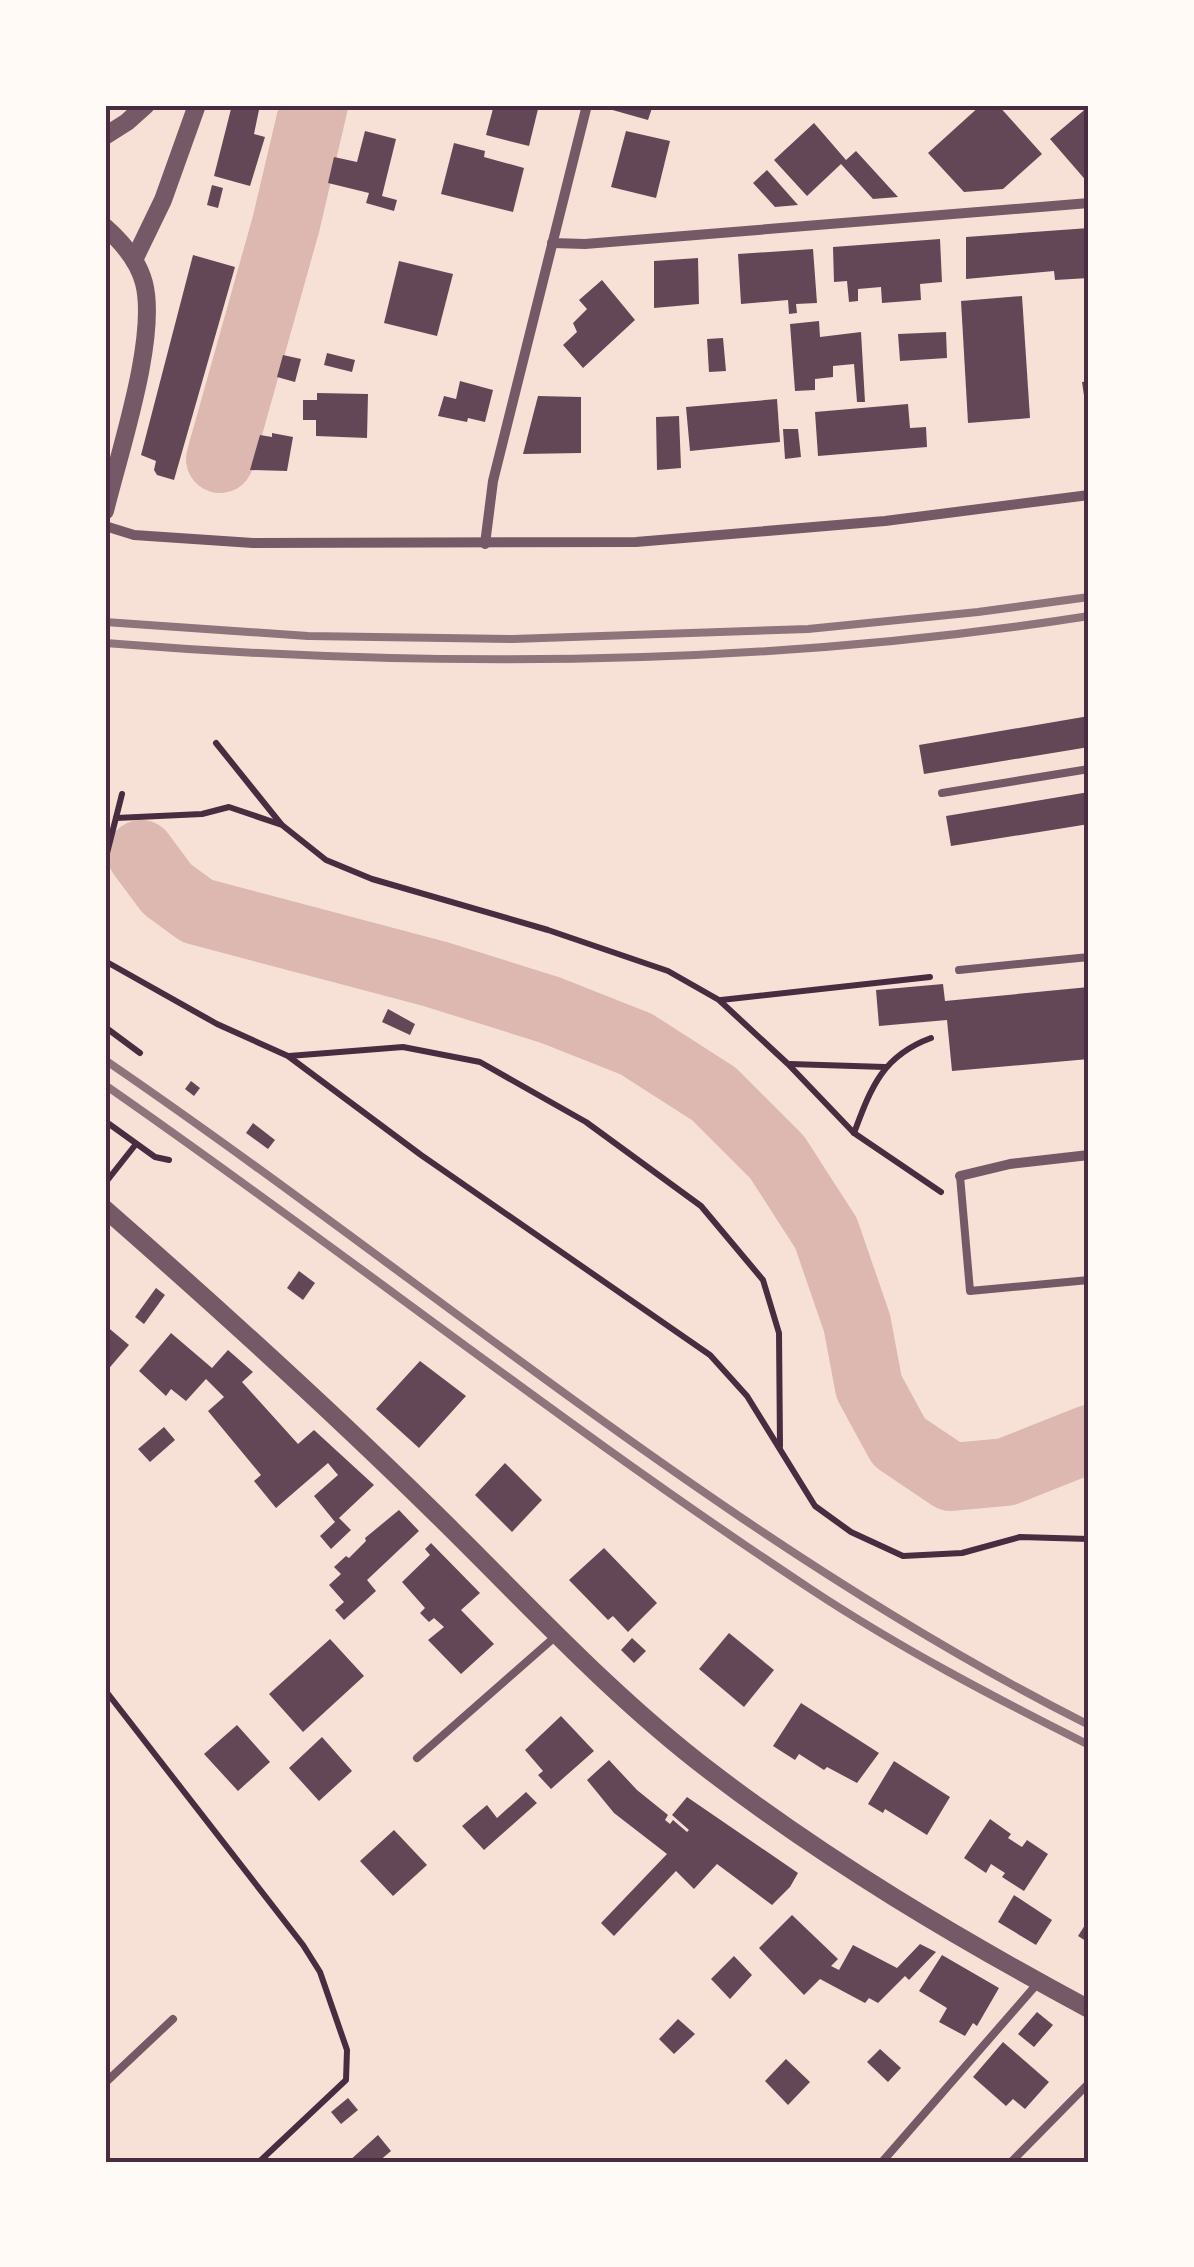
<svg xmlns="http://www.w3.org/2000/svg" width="1194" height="2267" font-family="'Fira Sans',sans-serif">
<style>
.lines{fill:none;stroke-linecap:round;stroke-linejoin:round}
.river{stroke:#dcb8b0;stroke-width:68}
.building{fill:#644757}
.path{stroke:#4a2c40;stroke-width:6}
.service{stroke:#755966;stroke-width:8}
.minor{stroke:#755966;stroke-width:10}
.tertiary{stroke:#755966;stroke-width:18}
.rail{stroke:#8f747c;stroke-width:8}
.neatline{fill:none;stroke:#4a2c40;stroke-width:4}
</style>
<rect width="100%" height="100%" fill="#f7e1d7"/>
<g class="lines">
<!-- river -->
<g class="river">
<polyline points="220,459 286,224 314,105"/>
<polyline points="141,854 167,889 197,911 435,974 550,1010 636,1044 714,1094 777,1157 826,1233 857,1323 869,1387 899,1442 951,1477 1006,1472 1089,1439"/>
</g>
</g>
<!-- building -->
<g class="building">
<polygon points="232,105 260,105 254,134 265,137 250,186 214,176"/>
<polygon points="494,105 539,105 529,146 486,135"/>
<polygon points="611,105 653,105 648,120 609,109"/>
<polygon points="981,105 998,105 1042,154 1003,189 964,192 928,153"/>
<polygon points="1089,106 1089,184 1050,139"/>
<polygon points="814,123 846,160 856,151 898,197 873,199 841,164 807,196 774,160"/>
<polygon points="365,131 396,139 382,196 397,200 394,211 366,203 369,193 328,183 334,157 357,162"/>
<polygon points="626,131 670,141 656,198 611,187"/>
<polygon points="454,143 485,151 484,157 524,168 513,212 441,194"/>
<polygon points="767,170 798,205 775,207 753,183"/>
<polygon points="212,185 223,188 218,208 207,205"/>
<polygon points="1089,228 1089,278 1055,280 1054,271 966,279 966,237"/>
<polygon points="940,239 942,282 920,284 921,300 882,303 881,287 858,289 858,301 849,302 847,281 834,282 833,247"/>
<polygon points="813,249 817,303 796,304 797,313 789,314 788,300 741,304 738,254"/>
<polygon points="193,255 235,267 174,480 157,475 154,470 156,461 141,455"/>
<polygon points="698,258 699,304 654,308 654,261"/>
<polygon points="399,261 453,274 437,336 384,323"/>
<polygon points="602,280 635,320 583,368 563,345 577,332 573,323 587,309 579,300"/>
<polygon points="1022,296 1030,418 968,423 961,301"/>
<polygon points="819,321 820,337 861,332 865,402 857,402 854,364 833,366 833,377 815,379 815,390 795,391 790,324"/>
<polygon points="946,332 947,358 900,361 898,334"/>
<polygon points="723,338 726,371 709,372 707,339"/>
<polygon points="327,353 355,360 352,372 324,365"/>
<polygon points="283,355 301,359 295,382 277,377"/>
<polygon points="460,381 493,390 485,422 468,418 467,422 438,416 444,396 456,399"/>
<polygon points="1089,381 1089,416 1087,416 1082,382"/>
<polygon points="317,393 368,394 367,438 316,436 316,420 303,420 303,400 317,400"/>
<polygon points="538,396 581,397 581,453 523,454"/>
<polygon points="777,399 780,442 690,451 686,407"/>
<polygon points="908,404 910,428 926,427 927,447 818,456 815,412"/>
<polygon points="679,416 681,468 657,470 656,417"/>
<polygon points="783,429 798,429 801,457 785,459"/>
<polygon points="272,433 293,437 287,471 250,470 260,435 272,437"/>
<polygon points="1089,716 1089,747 924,774 919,745"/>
<polygon points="1089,792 1089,824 951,846 946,816"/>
<polygon points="943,984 945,1001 1089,987 1089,1059 952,1071 947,1020 879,1026 876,990"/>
<polygon points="388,1009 415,1024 410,1035 382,1022"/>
<polygon points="191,1081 200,1088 194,1096 185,1089"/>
<polygon points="253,1123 275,1140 268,1149 246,1133"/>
<polygon points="299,1271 315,1283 303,1300 287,1288"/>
<polygon points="156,1288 165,1295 144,1324 135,1317"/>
<polygon points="105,1325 129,1345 105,1373"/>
<polygon points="171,1333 212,1368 228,1350 253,1372 242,1382 298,1444 314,1430 374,1485 339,1518 351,1530 331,1549 320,1536 335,1522 314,1496 338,1475 328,1463 276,1508 254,1481 261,1475 208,1411 224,1397 206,1379 186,1401 171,1389 166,1396 139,1371"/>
<polygon points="420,1361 466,1396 419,1448 376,1409"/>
<polygon points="164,1427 175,1440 150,1462 138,1449"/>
<polygon points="505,1463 542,1500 512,1532 475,1495"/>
<polygon points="399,1510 419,1531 367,1580 376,1591 344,1620 335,1610 344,1602 329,1585 341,1574 334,1567 346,1556 349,1558 366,1541 365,1538"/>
<polygon points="431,1543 480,1593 461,1610 494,1644 461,1674 428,1640 444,1627 434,1618 429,1622 420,1613 425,1608 402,1582 430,1555 425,1549"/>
<polygon points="604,1548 657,1603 628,1632 613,1616 608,1620 569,1580"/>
<polygon points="729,1633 774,1670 744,1707 699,1669"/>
<polygon points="632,1638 646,1651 634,1663 621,1650"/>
<polygon points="330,1639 364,1676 303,1732 269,1694"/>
<polygon points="801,1703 879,1753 857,1783 827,1767 824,1770 799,1754 795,1760 773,1746"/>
<polygon points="561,1716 594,1751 551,1789 538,1775 543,1771 525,1750"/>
<polygon points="237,1725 270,1762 238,1791 204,1754"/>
<polygon points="322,1737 352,1771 319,1801 289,1768"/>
<polygon points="609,1760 637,1790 668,1815 665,1820 670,1824 673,1820 687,1832 689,1830 672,1815 687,1797 798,1873 790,1887 772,1905 717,1864 694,1889 676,1871 614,1936 601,1923 667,1854 614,1813 587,1780"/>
<polygon points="894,1761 950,1797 927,1835 885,1809 883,1813 868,1804"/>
<polygon points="526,1792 537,1803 484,1850 462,1826 487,1805 497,1818"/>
<polygon points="990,1819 1011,1834 1008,1838 1022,1847 1027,1840 1048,1854 1024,1891 1002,1877 1005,1873 991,1864 986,1873 964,1858"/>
<polygon points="394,1830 427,1865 393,1896 360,1861"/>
<polygon points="1014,1895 1052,1920 1036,1945 998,1922"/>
<polygon points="792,1915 838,1959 831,1966 839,1970 853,1945 897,1968 920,1944 936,1952 909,1980 905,1976 878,2003 869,1998 865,2003 820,1979 804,1995 759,1948"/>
<polygon points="1089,1919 1089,1943 1078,1936"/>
<polygon points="942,1955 999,1988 977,2026 973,2023 965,2036 939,2022 947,2008 919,1991"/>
<polygon points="734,1956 752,1975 730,1999 711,1979"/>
<polygon points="1037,2012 1053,2025 1034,2047 1018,2034"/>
<polygon points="678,2019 695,2034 674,2054 659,2039"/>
<polygon points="1003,2042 1049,2082 1025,2109 1013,2099 1006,2106 973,2077"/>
<polygon points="880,2049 901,2068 888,2082 867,2062"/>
<polygon points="786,2059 810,2082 788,2105 765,2081"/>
<polygon points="348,2098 358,2110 341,2124 331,2112"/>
<polygon points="378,2135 391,2151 378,2162 348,2162"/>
</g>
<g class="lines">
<!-- path -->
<g class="path">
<polyline points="216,743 281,824"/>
<polyline points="116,818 202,814 229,807 282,825 326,860 372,879 548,930 668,971 719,1000 788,1064 854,1133 941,1192"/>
<polyline points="105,861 122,794"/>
<polyline points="105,961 217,1024 288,1056 421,1155 710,1355 747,1396 815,1506 851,1532 903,1556 962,1553 1020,1537 1089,1539"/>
<polyline points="721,1000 930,977"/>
<polyline points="105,1027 140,1053"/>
<polyline points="289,1056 403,1047 480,1062 586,1122 701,1206 763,1280 779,1333 780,1446"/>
<polyline points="790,1064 885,1067"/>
<polyline points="105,1121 155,1157 169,1160"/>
<path d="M854,1133C871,1088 882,1056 931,1038"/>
<polyline points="106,1182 136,1144"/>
<polyline points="105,1690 303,1945 320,1972 347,2050 346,2080 259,2162"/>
</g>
<!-- service -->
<g class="service">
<polyline points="942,793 1089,769"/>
<polyline points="959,970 1089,957"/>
<polyline points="960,1176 970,1291 1089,1280"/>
<polyline points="417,1758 556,1636"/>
<polyline points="105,2083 173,2019"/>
<polyline points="882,2162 1037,1984"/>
<polyline points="1011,2162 1089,2083"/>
</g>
<!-- minor -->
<g class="minor">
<polyline points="552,243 585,244 1089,203"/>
<polyline points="105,526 134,535 253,543 636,542 885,521 1089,495"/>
<polyline points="485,544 493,481 587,105"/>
<polyline points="960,1176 1010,1164 1089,1155"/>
</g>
<!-- tertiary -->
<g class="tertiary">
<polyline points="105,136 127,122 146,105"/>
<path d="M105,227C122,242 138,260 144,283C158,338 119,453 105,511"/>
<polyline points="134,260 163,200 197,105"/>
<path d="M105,1209C217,1307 327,1407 434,1512C524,1600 610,1695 710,1771C829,1862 957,1938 1089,2009"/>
</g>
<!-- rail -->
<g class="rail">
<polyline points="105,622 308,636 513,639 808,629 978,612 1089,597"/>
<path d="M105,643C432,669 765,667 1089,616"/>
<path d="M105,1060C431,1283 734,1546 1089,1725"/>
<path d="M105,1085C343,1250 570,1431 812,1590C900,1648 995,1698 1089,1745"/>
</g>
</g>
<!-- border -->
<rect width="1194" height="2267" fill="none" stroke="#fffaf5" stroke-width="215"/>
<rect x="108" y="108" width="978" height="2052" class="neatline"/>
</svg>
